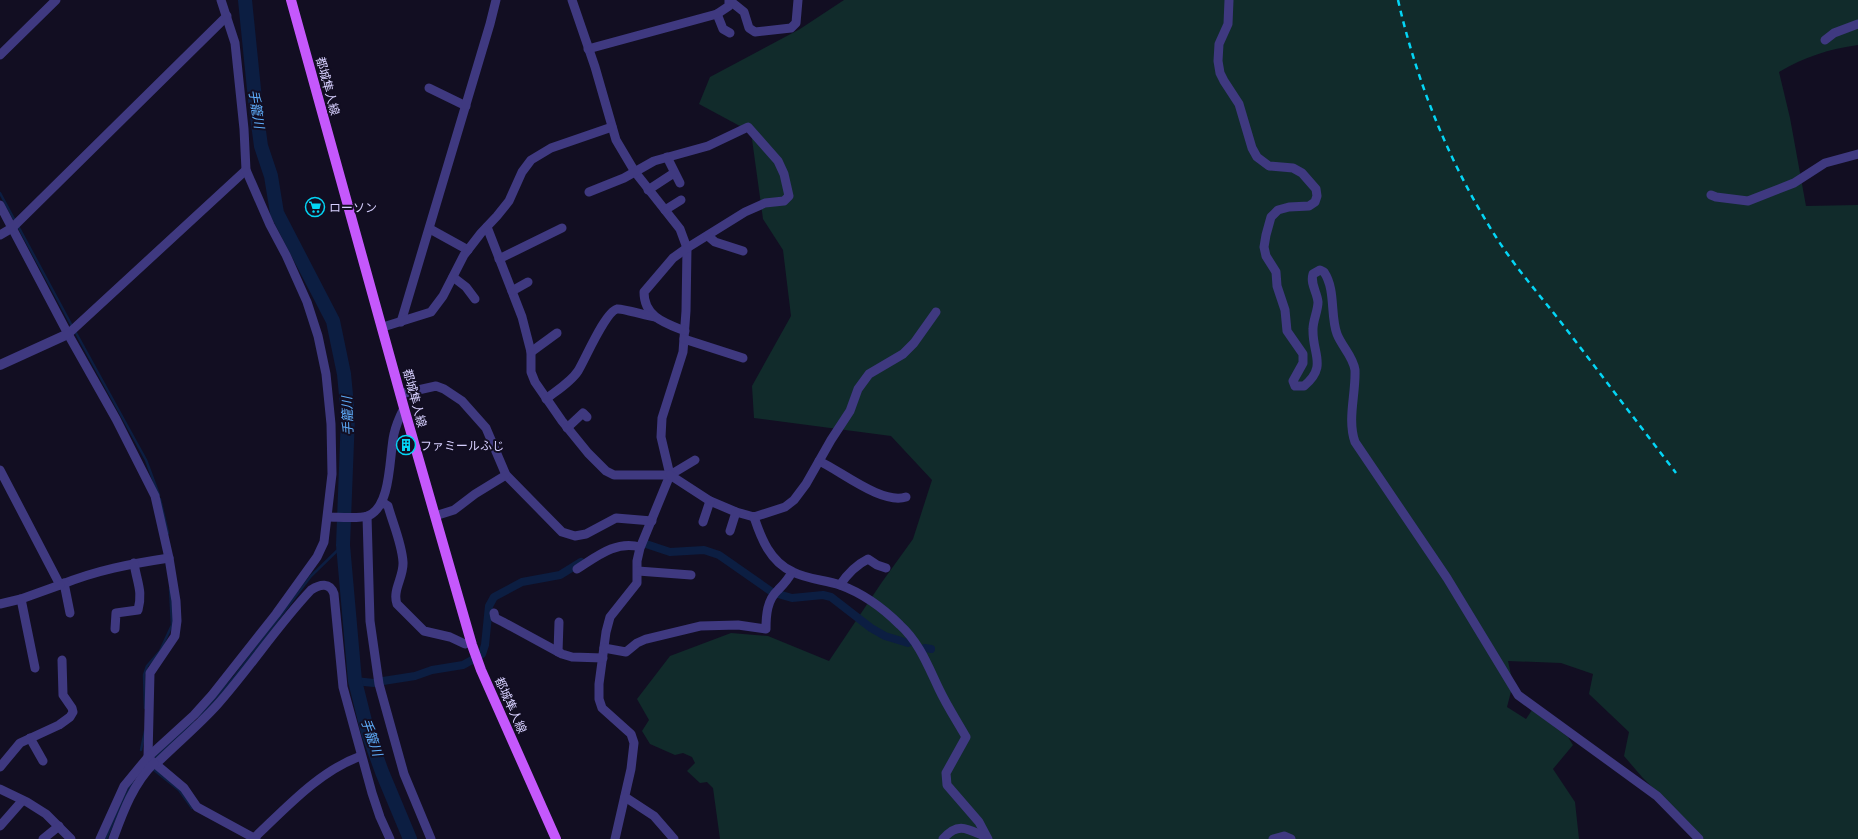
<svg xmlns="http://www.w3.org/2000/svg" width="1858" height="839" font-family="Ubuntu,'Noto Sans JP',sans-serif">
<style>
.green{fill:#112b2b}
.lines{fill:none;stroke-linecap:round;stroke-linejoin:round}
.stream{stroke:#0c1e42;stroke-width:2.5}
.canal{stroke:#0c1e42;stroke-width:8}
.river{stroke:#0c1e42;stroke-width:14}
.minor{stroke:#3f3980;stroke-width:9}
.tertiary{stroke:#3f3980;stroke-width:10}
.primary{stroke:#c558fc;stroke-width:10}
.rail{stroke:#04d5f5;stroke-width:2.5;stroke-dasharray:6 5;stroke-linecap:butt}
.labels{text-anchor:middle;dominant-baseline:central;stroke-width:4;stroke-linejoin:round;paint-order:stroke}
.street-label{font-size:12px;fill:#d6cffe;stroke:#120e22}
.poi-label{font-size:12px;fill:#d6cffe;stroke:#120e22;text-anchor:start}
.water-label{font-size:13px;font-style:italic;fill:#5faefc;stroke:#120e22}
</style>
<rect width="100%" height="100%" fill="#120e22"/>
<!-- green -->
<path class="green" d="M844,0H1858V45C1829,49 1804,57 1779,72L1790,118L1806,206L1858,205V839H1704L1642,777L1624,756L1629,732L1589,694L1593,674L1561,663L1508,661L1513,684L1507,707L1526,719L1532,710L1568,737L1573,745L1553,769L1575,802L1579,839H720L713,788L707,782L700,783L687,771L695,763L692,757L683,753L675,755L650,744L642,731L649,720L637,699L670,656L731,633L768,636L829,661L882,582L913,539L932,480L891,436L754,418L752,386L791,316L783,250L763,219L751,132L699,104L710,77L800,29Z"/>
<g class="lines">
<!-- stream -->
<g class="stream">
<polyline points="0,193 14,219"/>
<polyline points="18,226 72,326"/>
<polyline points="76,333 146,460 159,495"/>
<polyline points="160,499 168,533"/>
<polyline points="145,708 144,675 147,666 160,651 172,625 170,589"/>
<polyline points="199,717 235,676 311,576 343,545"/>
<polyline points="141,750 145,731"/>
<polyline points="156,757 194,722"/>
<polyline points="153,769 179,790 192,808"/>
<polyline points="106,839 122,802 133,782"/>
</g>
<!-- canal -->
<g class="canal">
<polyline points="646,544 670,552 704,550 719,555 772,592"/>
<polyline points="778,594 792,598 823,595 831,597 871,628 885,636 908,643"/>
<polyline points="925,648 931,649"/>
<polyline points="355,681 374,683"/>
<polyline points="383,681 415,676 432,670 463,665 472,660 482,654 485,645 489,606 494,597 522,582 560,575 581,562"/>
</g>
<!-- river -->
<polyline class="river" points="245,0 256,109 261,146 271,176 277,213 333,321 344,374 348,416 343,545 355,681 368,733 382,772 410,839"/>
<!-- minor -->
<g class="minor">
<polyline points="572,0 595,67 616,140 635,172 680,229 687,248 686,311 683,352 662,418 661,437 670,475 640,548 637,561 637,583 610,617 606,632 599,684 599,699 602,708 631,734 634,743 631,769 615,839"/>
<path d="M1229,0L1228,24L1219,44L1218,61L1220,73L1224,81L1239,104L1252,148L1257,157L1269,166L1293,168L1302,173L1316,189L1317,196L1315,202L1309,206L1289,207L1278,210L1271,217L1266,235L1264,247L1266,256L1276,272L1277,286L1285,310L1287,331L1303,354V363L1293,381L1295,386H1304C1328,366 1312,354 1313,329C1313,320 1318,311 1318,302C1317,292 1310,284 1313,274L1320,270L1324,272C1336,290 1330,315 1337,334C1342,347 1353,356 1355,370C1356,394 1347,419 1355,442L1447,578L1518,695L1657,796L1699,839"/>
<polyline points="717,14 723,29 730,33"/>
<polyline points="1825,40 1834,33 1858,24"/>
<polyline points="588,49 717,14 729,6 729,0 744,12 749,28 755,32 791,28 796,23 798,0"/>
<polyline points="0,55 56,0"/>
<polyline points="429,88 466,106"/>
<polyline points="667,157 680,183"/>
<polyline points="648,190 674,173"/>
<path d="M589,192L624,178L654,161L708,146L748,127L778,161L784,174L789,196L784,201L765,203L745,212L687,248L673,258L644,292C644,317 665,323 685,331"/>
<polyline points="1711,195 1716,197 1748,201 1794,183 1825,163 1858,154"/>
<polyline points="0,205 68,334 116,419 155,496 169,558 176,601 177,621 175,636 150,673 148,757"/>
<polyline points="665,210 681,200"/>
<polyline points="487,227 522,317 531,352 531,372 535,382 562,421 588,453 606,471 614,475 670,475 695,460"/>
<polyline points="430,229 468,250"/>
<polyline points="0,235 12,228 227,16"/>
<polyline points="708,236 715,242 743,251"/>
<polyline points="499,259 562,228"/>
<polyline points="453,277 466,287 475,299"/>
<polyline points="512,291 528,282"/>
<polyline points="401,322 490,24 496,0"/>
<polyline points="383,327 431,312 443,296 464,255 481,233 497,216 509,201 522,172 531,160 551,148 612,127"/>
<polyline points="68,334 246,170"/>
<polyline points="684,339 743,358"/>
<polyline points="531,352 557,333"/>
<polyline points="400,394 436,386 444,389 462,401 486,428 506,475 562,532 575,536 586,534 616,518 652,521"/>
<path d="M546,399C556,391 571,382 578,371C585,360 605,312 617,309C622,308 647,316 655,317"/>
<polyline points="567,428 583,413 587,417"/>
<path d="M819,461C841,471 882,505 906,497"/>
<path d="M0,470L60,585C97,570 130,564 169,558"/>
<polyline points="670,475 710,501 736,512 754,517 785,507 794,500 806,484 831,440 850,411 858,389 869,374 903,354 914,343 936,312"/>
<path d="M382,502L388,506C393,524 402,544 403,562C404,577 392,590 397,604L424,631L450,637L465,644L471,642"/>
<polyline points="367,516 370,621 379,684 404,774 431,839"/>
<polyline points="435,516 454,510 475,494 506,475"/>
<path d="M328,517C338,517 359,519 368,516C392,506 389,455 394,434C396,425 400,416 404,408"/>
<path d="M754,517C761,538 770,562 793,572C807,579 825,580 840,585C862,593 883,608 900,625C919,642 928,666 939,689C947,706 957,721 966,737L946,773L947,785L979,822L988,839"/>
<polyline points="703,522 710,501"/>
<polyline points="730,531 736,512"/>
<path d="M577,569C596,557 616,540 640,547"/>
<polyline points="638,571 691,575"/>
<polyline points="64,583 70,613"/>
<path d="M840,585C848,573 856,565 868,559L877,565L886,568"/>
<polyline points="21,599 35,668"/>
<polyline points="0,604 21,599 60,585"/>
<polyline points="494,613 495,618 503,622 562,654 572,657 603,658"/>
<path d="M115,629L116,613L138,610C143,591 137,583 134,563"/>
<path d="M604,648L626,652L637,643L646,639L700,626L738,625L766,629C766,615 767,600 778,590C784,584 788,580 792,572"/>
<polyline points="558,652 559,622"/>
<polyline points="30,738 43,761"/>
<polyline points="152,761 184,788 197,807 256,839"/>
<path d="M156,764C176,744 198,726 217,705C250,668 277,626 311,590C320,584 330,582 334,594L343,687L372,793L380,817L390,839"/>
<polyline points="0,767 20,743 59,725 70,717 73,712 72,708 63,695 62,660"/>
<polyline points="0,789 27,802 46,814 71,839"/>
<polyline points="625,797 654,816 674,839"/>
<polyline points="0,826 22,801"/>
<path d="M254,838C286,808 319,771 361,756"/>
<polyline points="43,839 59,826"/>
<polyline points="100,839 124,786 148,757 194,715 212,695 276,614 317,557 324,542 332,474 331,424 326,374 318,336 307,302 286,255 270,225 246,170 244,129 235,43 221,0"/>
<path d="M113,839C123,812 133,784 154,763"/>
<path d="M943,839C958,821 968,829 986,837"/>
<polyline points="1273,839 1284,836 1291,839"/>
</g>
<!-- tertiary -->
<polyline class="tertiary" points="0,365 68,334"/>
<!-- primary -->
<polyline class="primary" points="291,0 404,408 472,645 481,670 556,839"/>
<!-- rail -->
<path class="rail" d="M1398,0C1417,83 1450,165 1496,237C1515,267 1538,293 1560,321C1599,372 1637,422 1676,473"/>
</g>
<!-- icons -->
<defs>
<g id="supermarket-ring" transform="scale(1)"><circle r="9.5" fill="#120e22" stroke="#04d5f5" stroke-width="1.5"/><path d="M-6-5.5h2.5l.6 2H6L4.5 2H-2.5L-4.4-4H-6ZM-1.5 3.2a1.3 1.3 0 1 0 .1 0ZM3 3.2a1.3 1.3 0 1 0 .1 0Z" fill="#04d5f5"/></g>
<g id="building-ring" transform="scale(1)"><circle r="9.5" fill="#120e22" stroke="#04d5f5" stroke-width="1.5"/><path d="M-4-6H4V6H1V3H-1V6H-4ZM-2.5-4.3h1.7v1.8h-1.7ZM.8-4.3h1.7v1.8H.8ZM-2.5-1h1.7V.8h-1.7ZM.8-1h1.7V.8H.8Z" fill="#04d5f5"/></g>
</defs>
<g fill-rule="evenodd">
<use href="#supermarket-ring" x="315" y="207"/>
<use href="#building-ring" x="406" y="445"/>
</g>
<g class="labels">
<!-- street labels -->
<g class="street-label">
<text transform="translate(328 86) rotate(75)">都城隼人線</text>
<text transform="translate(415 398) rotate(75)">都城隼人線</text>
<text transform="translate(511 705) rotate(66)">都城隼人線</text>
</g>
<!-- poi labels -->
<g class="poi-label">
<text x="329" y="207">ローソン</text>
<text x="420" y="445">ファミールふじ</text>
</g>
<!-- water labels -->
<g class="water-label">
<text transform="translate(257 109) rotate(81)">手籠川</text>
<text transform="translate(347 416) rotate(-92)">手籠川</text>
<text transform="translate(372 737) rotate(71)">手籠川</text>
</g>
</g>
</svg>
